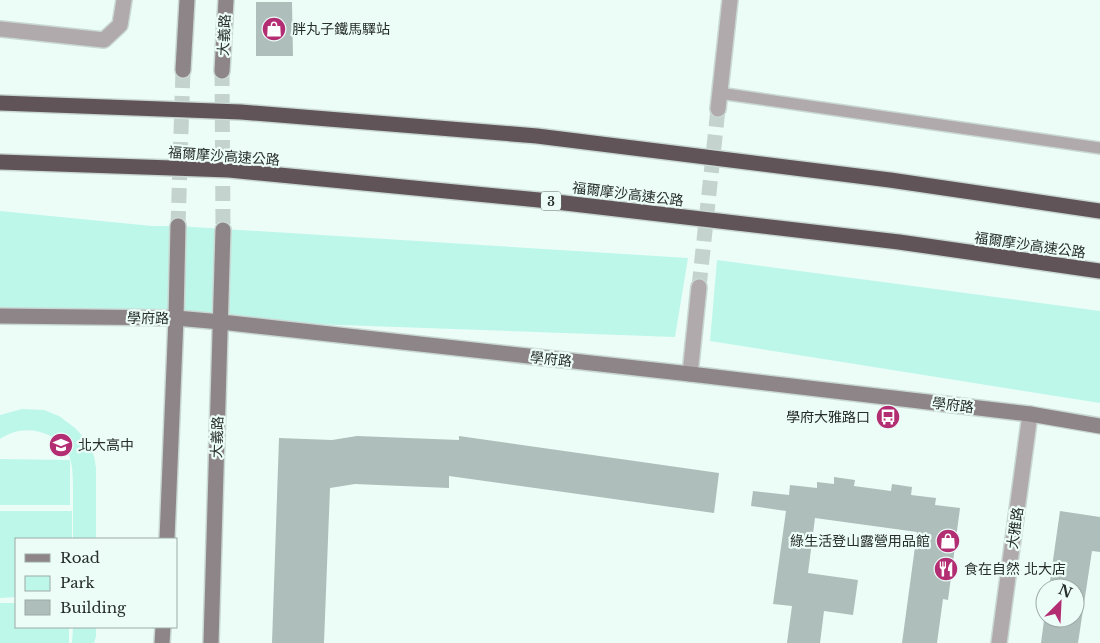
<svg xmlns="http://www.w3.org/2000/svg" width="1100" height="643" font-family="'Libre Baskerville','Noto Sans TC',serif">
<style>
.green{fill:#bdf7e9}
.building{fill:#aebeba}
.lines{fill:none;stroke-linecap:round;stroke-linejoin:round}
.street-tunnel{stroke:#c5d3cf;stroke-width:15;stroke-dasharray:15 8;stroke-linecap:butt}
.secondary-tunnel{stroke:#c5d3cf;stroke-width:15;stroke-dasharray:15 8;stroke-linecap:butt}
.lane-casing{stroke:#c9d8d3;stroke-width:14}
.street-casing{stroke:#c9d8d3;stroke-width:18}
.secondary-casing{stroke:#c9d8d3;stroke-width:18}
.highway-casing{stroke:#c9d8d3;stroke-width:18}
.lane{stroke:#b1aaad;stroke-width:11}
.street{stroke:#b1aaad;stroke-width:15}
.secondary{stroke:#8e8588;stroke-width:15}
.highway{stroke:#615458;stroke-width:15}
.labels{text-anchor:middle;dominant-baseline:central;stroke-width:4.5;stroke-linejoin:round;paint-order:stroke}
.shield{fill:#ecfdf8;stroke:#626b68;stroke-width:1}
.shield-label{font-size:12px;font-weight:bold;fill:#272d2b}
.poi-label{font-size:14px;fill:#272d2b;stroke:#ecfdf8;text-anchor:start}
.street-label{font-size:14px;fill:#272d2b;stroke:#ecfdf8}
</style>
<rect width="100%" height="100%" fill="#ecfdf8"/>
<!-- green -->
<g class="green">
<polygon points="0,211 152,226 178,226 688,258 675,337 199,320 0,316"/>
<polygon points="717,260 1100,311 1100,403 710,341"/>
<path d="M22,409L44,410L59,416L75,428L87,441L94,456L96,468V539H73C73,525 73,511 73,497C73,467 75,442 40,432C26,428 12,431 0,439V415Z"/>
<polygon points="0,459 70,460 70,505 0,505"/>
<polygon points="0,511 72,511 72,539 16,539 16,597 0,598"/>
<polygon points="0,603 16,603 16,627 69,627 69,643 0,643"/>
<polygon points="73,627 96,627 96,637 94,643 72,643"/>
</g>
<!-- building -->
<g class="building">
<polygon points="256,2 292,2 293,56 256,56"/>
<polygon points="357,436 459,440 459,436 719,473 714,513 449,476 449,488 355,484 330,488 324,643 272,643 279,438 332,440"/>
<polygon points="834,477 855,480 854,486 891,491 892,484 912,487 911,495 936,498 935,505 960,508 948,600 943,599 937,643 902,643 917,532 815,518 808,573 858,580 853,615 824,611 820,643 787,643 792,606 773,604 786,511 751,506 753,491 789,495 790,485 817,488 817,482 834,484"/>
<polygon points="1060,511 1100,517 1100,552 1092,551 1078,643 1041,643 1045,613 1045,618 1075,618 1075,588 1049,588"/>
</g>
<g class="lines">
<!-- street-tunnel -->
<polyline class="street-tunnel" points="699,287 718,109"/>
<!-- secondary-tunnel -->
<g class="secondary-tunnel">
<polyline points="222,71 223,230"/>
<polyline points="178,226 183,70"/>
</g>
<!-- lane casing -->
<g class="lane-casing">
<polyline id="lane" points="719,93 1100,148"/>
</g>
<!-- street casing -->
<g class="street-casing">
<g id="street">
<polyline points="0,29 104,40 120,25 124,0"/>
<polyline points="718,109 730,0"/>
<polyline points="690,374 699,287"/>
<polyline points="999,643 1030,414"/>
</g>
</g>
<!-- secondary casing -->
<g class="secondary-casing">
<g id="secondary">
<polyline points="183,70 187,0"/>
<polyline points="222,71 226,0"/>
<polyline points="0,316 176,318 221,322 690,374 1030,414 1100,426"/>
<polyline points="167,539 176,318 178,226"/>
<polyline points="162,643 163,627"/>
<polyline points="211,643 223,230"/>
</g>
</g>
<!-- highway casing -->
<g class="highway-casing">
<g id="highway">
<polyline points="0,103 241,112 537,136 890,180 1100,211"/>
<polyline points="0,162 229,170 539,200 899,242 1100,271"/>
</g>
</g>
<!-- lane -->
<use href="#lane" class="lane"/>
<!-- street -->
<use href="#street" class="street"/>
<!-- secondary -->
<use href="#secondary" class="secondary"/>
<!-- highway -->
<use href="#highway" class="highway"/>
</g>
<!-- icons -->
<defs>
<g id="shop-disc" transform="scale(1.25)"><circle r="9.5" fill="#b32d72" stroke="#ecfdf8"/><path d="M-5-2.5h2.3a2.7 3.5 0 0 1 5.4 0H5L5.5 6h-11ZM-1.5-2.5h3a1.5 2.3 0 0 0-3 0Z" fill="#fff"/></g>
<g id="bus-disc" transform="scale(1.25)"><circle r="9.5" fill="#b32d72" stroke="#ecfdf8"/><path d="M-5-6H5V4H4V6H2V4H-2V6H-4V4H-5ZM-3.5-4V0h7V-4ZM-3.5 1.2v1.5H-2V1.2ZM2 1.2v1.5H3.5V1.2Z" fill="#fff"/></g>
<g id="school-disc" transform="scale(1.25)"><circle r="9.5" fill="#b32d72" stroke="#ecfdf8"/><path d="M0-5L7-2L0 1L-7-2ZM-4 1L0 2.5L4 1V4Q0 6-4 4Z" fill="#fff"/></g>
<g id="restaurant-disc" transform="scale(1.25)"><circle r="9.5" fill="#b32d72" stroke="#ecfdf8"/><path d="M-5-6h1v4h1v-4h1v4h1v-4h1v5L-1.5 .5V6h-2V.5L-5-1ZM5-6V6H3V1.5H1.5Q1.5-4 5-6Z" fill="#fff"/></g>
</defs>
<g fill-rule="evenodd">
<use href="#shop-disc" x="274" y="29"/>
<use href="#bus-disc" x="888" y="417"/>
<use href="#school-disc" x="61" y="445"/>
<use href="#shop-disc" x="948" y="541"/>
<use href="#restaurant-disc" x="946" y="569"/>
</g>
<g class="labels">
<!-- shield labels -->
<rect class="shield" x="541" y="191.5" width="20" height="19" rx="4"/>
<g class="shield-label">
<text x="551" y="201">3</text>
</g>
<!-- poi labels -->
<g class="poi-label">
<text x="292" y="29">胖丸子鐵馬驛站</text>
<text x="870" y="417" text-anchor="end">學府大雅路口</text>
<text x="78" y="445">北大高中</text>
<text x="930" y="541" text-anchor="end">綠生活登山露營用品館</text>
<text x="964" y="569">食在自然 北大店</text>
</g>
<!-- street labels -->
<g class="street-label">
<text transform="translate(224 35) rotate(-87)">大義路</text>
<text transform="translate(224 156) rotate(4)">福爾摩沙高速公路</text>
<text transform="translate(628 194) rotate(7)">福爾摩沙高速公路</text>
<text transform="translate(1030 245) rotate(8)">福爾摩沙高速公路</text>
<text transform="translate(148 318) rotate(1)">學府路</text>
<text transform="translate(551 359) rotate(6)">學府路</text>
<text transform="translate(953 405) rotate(7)">學府路</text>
<text transform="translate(217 437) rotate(-88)">大義路</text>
<text transform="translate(1015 528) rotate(-82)">大雅路</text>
</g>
</g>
<!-- legend -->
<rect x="15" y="538" width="162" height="90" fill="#ecfdf8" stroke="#9daaa6"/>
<rect x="25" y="554" width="25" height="8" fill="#8e8588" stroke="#9daaa6"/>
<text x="60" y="563" font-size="15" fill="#272d2b">Road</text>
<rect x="25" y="576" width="25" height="15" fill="#bdf7e9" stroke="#9daaa6"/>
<text x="60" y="588" font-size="15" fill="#272d2b">Park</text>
<rect x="25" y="600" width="25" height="15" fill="#aebeba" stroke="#9daaa6"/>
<text x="60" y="613" font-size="15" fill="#272d2b">Building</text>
<!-- north arrow -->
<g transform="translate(1060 603) rotate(24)"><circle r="24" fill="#ecfdf8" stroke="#9daaa6"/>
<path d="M0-4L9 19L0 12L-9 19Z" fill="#b32d72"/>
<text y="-8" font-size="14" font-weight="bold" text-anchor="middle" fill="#272d2b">N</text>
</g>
</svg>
